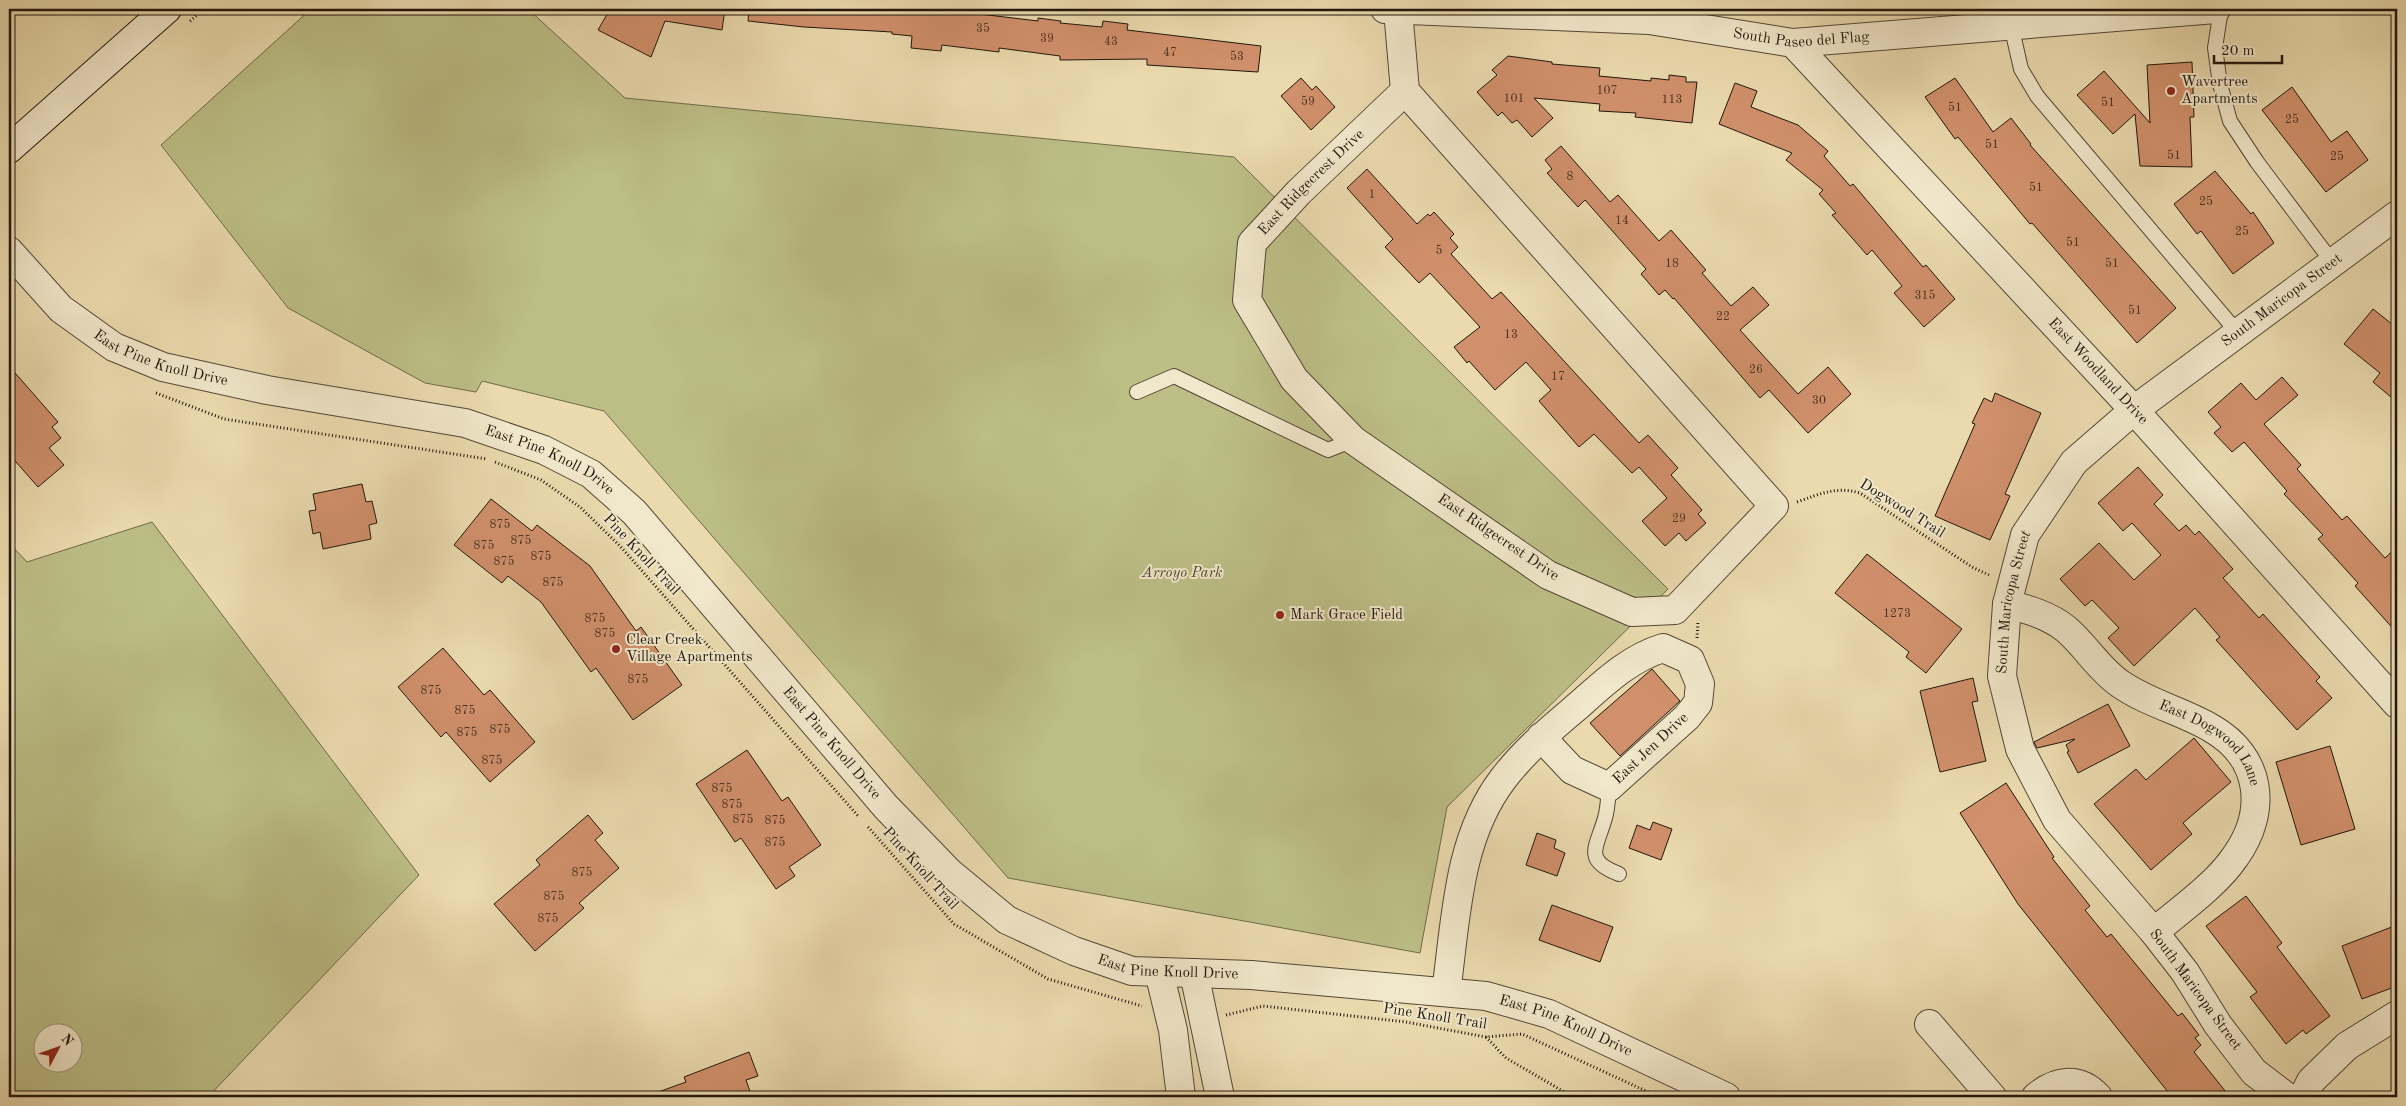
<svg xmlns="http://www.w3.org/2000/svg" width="2406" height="1106" font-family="'Old Standard TT',serif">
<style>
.green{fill:#bcbe86;stroke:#6e6a4a;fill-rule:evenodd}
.building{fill:#d0906b;stroke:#21160d}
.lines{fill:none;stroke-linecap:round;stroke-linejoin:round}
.lane-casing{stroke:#534735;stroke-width:16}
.street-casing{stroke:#534735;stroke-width:30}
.secondary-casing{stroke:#21160d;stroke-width:30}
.path{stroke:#21160d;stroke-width:3;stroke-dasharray:1 2.5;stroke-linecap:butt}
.lane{stroke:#f1e7ca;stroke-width:14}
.street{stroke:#f1e7ca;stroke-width:28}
.secondary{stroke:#f1e7ca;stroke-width:28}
.poi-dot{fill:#8f2418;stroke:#f1e7ca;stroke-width:2}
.labels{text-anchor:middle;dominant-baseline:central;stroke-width:4;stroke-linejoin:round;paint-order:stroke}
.number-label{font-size:12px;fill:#4d3424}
.street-label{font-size:15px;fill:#21160d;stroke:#f1e7ca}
.poi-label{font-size:15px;fill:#21160d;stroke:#f1e7ca;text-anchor:start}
.park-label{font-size:15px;font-style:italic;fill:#504831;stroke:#f1e7ca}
</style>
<rect width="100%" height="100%" fill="#eadaae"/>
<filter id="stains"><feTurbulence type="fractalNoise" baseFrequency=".004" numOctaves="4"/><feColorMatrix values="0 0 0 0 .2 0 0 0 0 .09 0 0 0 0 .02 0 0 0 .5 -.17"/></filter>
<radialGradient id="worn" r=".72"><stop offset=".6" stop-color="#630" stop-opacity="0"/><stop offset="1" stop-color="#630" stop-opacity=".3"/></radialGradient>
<!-- green -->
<g class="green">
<polygon points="311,9 528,9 625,98 1234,157 1668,589 1447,807 1420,953 1008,878 604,411 482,381 476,392 425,383 288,308 161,145"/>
<path d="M152,522L419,875L208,1097H9V543L27,562ZM42,1034H72V1064H42Z"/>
</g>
<!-- building -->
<g class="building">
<polygon points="610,9 725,9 722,30 665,21 651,57 598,30"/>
<polygon points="749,9 946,9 946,10 1038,21 1038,18 1061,21 1060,23 1102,27 1103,21 1128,24 1127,30 1261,46 1258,72 1147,65 1147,59 1060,60 1060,56 999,48 999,52 942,45 941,51 911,48 912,36 892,34 892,32 804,27 748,21"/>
<polygon points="1508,56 1552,62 1552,64 1600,68 1599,76 1651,81 1651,78 1669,80 1669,75 1686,77 1686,82 1697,82 1692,123 1635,117 1636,113 1599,111 1600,104 1534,98 1553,118 1532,137 1517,120 1512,123 1502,112 1498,116 1477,92 1497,75 1492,70"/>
<polygon points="2192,62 2194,117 2190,117 2192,167 2140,166 2135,114 2113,134 2077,95 2104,71 2150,123 2147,65"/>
<polygon points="1301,78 1312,90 1316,86 1335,107 1311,130 1281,96"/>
<polygon points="1955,78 1993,132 2011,118 2031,144 2030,145 2176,308 2137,343 2032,223 2030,224 1958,137 1955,139 1925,97"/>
<polygon points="1735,83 1757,91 1751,107 1798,125 1828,151 1824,156 1850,186 1853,184 1923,267 1926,265 1955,299 1924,327 1894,293 1902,286 1872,250 1867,255 1832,215 1836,213 1819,194 1823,190 1786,160 1792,153 1719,124"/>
<polygon points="2292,87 2331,142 2347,131 2368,160 2326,192 2262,110"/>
<polygon points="1561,146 1610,202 1618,195 1659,241 1671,230 1706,270 1702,273 1731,306 1753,287 1769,305 1740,330 1798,394 1828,367 1851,394 1808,433 1769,390 1760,398 1674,298 1673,299 1665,290 1659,295 1641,274 1646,269 1585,200 1578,207 1547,173 1552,169 1545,160"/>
<polygon points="1367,169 1417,224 1428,214 1430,216 1434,212 1454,234 1450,238 1458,247 1451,254 1492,299 1501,292 1639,443 1648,435 1678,468 1671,475 1702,510 1698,514 1706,523 1686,541 1679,533 1665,546 1642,521 1667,498 1639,467 1632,473 1594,434 1579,447 1539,401 1551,390 1526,362 1495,390 1469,361 1467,363 1454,347 1480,327 1430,273 1419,283 1385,247 1393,239 1347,188"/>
<polygon points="2215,171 2251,214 2253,212 2274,243 2233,274 2201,231 2197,234 2174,204"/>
<polygon points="2373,309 2397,328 2397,402 2373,382 2380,373 2344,344"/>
<polygon points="9,366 58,422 52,427 61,438 49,448 64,465 38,487 9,454"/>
<polygon points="2282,377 2298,395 2264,424 2301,465 2297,469 2342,520 2347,516 2385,558 2397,547 2397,633 2355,586 2358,583 2318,539 2323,535 2284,494 2287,491 2244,442 2232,452 2214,433 2221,427 2208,412 2241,383 2256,400"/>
<polygon points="1995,393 2041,413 2005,494 2010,496 1990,540 1935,516 1975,424 1972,423 1984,398 1992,402"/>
<polygon points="2138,467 2163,495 2154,504 2179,531 2186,525 2195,535 2199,531 2233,569 2223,578 2259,618 2263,614 2320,677 2316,681 2332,698 2297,730 2216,640 2220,637 2195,608 2134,666 2108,638 2119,628 2092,600 2085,606 2060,579 2099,543 2134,580 2161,555 2132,523 2123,531 2098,503"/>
<polygon points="362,484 366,502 372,501 377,523 369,525 371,539 323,549 320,532 313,534 309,511 316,510 313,494"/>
<polygon points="491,499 532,531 537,525 590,566 636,631 641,627 682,685 633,720 596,668 591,672 541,602 508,576 502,583 454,545"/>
<polygon points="1867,554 1962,629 1926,673 1906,657 1909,652 1835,593"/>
<polygon points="443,648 484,695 490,690 535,742 490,782 446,732 441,737 398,687"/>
<polygon points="1652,669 1680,701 1620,756 1590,723"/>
<polygon points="1973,678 1978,701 1972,702 1986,761 1940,772 1920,691"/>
<polygon points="2108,704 2130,746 2078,773 2067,752 2069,751 2066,745 2075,739 2037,748 2034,742"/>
<polygon points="2194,738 2231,782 2183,823 2192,834 2151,870 2094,804 2136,769 2146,780"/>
<polygon points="2330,746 2355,829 2301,845 2276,762"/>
<polygon points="747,750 782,801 788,797 821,845 789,867 795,876 776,889 741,838 735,842 696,784"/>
<polygon points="2006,783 2054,857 2052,858 2090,906 2085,910 2107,937 2111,934 2178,1016 2182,1013 2199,1035 2195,1038 2201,1045 2194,1052 2230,1097 2172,1097 2018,904 1960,813"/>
<polygon points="588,815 603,833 595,840 619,868 579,903 584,908 535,951 494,904 540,865 536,860"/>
<polygon points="1653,822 1672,829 1661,860 1629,848 1637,825 1650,830"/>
<polygon points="1537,833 1556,840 1554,848 1565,853 1557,876 1526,865"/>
<polygon points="2246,896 2282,943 2277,947 2330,1016 2306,1034 2303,1030 2286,1044 2250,997 2257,992 2206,926"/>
<polygon points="1552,905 1613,927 1600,962 1539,940"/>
<polygon points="2397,925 2397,986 2362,999 2342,946"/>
<polygon points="749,1052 758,1076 746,1080 752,1097 651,1097 650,1095 686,1082 684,1077"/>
</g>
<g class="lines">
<!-- lane casing -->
<g class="lane-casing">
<g id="lane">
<polyline points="2221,9 2215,48 2220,84 2230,121 2257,162 2333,263"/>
<polyline points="2011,25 2021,69 2037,96 2238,333"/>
<polyline points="1137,392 1174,376 1328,450 1353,440"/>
<path d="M1609,787C1608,797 1608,808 1605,818C1597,847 1582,860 1619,874"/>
</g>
</g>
<!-- street casing -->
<g class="street-casing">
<g id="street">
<path id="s1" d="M1385,9L1649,20L1793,43L2216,9"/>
<path id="s2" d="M1398,10L1405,91L1774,506L1675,610L1632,612L1548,575L1353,440L1294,379L1247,300L1252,243L1299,192L1405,91"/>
<path id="s3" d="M1793,43L2134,410L2397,704"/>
<path id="s4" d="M9,251L61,309L114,347L163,367L267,390L465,423L544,450L591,474L634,512L886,807L949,872L1007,920L1074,951L1132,971L1251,975L1486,996L1549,1014L1726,1097"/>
<path id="s5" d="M2007,604C2026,609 2049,615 2066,629C2085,645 2098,668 2119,683C2147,703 2182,711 2211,728C2262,757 2268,811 2235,857C2216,885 2180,910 2154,932"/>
<polyline points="1159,972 1173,1030 1181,1097"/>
<polyline points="1194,973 1220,1097"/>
<path d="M1446,992C1456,921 1457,839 1503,779C1525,750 1552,728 1579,705C1605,682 1630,658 1663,648L1690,660L1700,684L1698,703L1687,717L1609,787L1572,770L1541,737"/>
<polyline points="1929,1024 1992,1097"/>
<path d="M2036,1097C2056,1080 2079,1076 2098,1097"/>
<path id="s6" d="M2287,1097L2254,1072L2218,1025L2185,972L2154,932L2057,820L2020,749L2002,676L2007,604L2025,535L2074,462L2134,410L2397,215"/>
<polyline points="2303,1097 2311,1081 2347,1046 2397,1015"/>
</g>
</g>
<!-- secondary casing -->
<g class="secondary-casing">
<polyline id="secondary" points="9,149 167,9"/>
</g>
<!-- path -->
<g class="path">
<polyline points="190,21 204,9"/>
<polyline points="156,393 224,419 487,459"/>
<polyline points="495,462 541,480 580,507 620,546 859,817"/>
<path d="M1797,502C1820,494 1836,486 1860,493L1972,567L1989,575"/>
<polyline points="1697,638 1698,622"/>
<polyline points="868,827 954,924 1048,979 1142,1006"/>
<polyline points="1226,1015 1263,1006 1406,1022 1486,1037 1522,1034 1659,1097"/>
<polyline points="1486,1037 1506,1058 1573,1097"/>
</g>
<!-- lane -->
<use href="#lane" class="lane"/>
<!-- street -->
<use href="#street" class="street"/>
<!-- secondary -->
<use href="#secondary" class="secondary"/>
</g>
<!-- markers -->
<g class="poi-dot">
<circle cx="2171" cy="91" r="5"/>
<circle cx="1280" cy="615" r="5"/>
<circle cx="616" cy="649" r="5"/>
</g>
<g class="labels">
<!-- number labels -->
<g class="number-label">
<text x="983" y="29">35</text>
<text x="1047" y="39">39</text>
<text x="1111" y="42">43</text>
<text x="1170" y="53">47</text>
<text x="1237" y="57">53</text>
<text x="1607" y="91">107</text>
<text x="1514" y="99">101</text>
<text x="1672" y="100">113</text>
<text x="1308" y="102">59</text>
<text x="2108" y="103">51</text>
<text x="1955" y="108">51</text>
<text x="2292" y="120">25</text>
<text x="1992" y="145">51</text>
<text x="2174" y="156">51</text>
<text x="2337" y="157">25</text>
<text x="1570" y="177">8</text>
<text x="2036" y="188">51</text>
<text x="1372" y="195">1</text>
<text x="2206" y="202">25</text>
<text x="1622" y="221">14</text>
<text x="2242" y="232">25</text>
<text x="2073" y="243">51</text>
<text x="1439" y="251">5</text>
<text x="1672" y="264">18</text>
<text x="2112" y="264">51</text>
<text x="1925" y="296">315</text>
<text x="2135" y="311">51</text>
<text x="1723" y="317">22</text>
<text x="1511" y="335">13</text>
<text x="1756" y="370">26</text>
<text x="1558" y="377">17</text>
<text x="1819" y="401">30</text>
<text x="1679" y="519">29</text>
<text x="500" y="525">875</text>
<text x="521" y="541">875</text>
<text x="484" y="546">875</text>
<text x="541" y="557">875</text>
<text x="504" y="562">875</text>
<text x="553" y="583">875</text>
<text x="1897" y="614">1273</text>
<text x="595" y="619">875</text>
<text x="605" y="634">875</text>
<text x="638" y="680">875</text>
<text x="431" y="691">875</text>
<text x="465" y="711">875</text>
<text x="500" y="730">875</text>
<text x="467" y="733">875</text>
<text x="492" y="761">875</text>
<text x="722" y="789">875</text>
<text x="732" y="805">875</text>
<text x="743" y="820">875</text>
<text x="775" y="821">875</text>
<text x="775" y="843">875</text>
<text x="582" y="873">875</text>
<text x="554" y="897">875</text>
<text x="548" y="919">875</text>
</g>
<!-- street labels -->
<g class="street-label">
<text stroke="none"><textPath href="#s1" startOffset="418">South Paseo del Flag</textPath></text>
<text stroke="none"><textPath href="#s2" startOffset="1471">East Ridgecrest Drive</textPath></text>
<text stroke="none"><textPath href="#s6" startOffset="1012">South Maricopa Street</textPath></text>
<text stroke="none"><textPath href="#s4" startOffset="191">East Pine Knoll Drive</textPath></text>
<text stroke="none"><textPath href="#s3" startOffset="448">East Woodland Drive</textPath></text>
<text stroke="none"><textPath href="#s4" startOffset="596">East Pine Knoll Drive</textPath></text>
<text transform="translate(1902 509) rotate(32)">Dogwood Trail</text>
<text transform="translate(1498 538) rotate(34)">East Ridgecrest Drive</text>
<text transform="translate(641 555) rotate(47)">Pine Knoll Trail</text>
<text stroke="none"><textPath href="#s6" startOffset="592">South Maricopa Street</textPath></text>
<text stroke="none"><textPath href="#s4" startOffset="1001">East Pine Knoll Drive</textPath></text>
<text stroke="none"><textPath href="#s5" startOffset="252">East Dogwood Lane</textPath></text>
<text transform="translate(1651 749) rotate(-43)">East Jen Drive</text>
<text transform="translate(920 869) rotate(48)">Pine Knoll Trail</text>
<text stroke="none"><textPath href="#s4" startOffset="1421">East Pine Knoll Drive</textPath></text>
<text transform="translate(2195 990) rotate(54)">South Maricopa Street</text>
<text transform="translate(1435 1017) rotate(9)">Pine Knoll Trail</text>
<text stroke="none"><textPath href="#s4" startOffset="1826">East Pine Knoll Drive</textPath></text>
</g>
<!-- poi labels -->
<g class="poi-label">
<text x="2181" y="82">Wavertree<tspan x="2181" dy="17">Apartments</tspan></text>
<text x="1290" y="615">Mark Grace Field</text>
<text x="626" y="640">Clear Creek<tspan x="626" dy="17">Village Apartments</tspan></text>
</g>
<!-- park labels -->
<g class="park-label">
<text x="1182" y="573">Arroyo Park</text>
</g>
</g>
<!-- margin -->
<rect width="2406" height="1106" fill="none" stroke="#eadaae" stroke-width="30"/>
<rect x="10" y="10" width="2386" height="1086" fill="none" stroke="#21160d" stroke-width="2.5"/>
<rect x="15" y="15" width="2376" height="1076" fill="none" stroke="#21160d"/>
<!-- north arrow -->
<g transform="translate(58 1048) rotate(49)"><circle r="24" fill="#f1e7ca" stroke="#9e937e"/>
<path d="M0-4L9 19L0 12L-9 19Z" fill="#8f2418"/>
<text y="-8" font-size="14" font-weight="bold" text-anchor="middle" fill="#21160d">N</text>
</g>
<!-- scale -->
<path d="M2214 55v8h68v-8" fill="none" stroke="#21160d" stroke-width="2.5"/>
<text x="2221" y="55" font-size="15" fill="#21160d" stroke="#f1e7ca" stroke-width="4" paint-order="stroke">20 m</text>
<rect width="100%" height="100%" filter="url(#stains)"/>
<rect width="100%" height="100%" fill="url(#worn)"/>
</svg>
